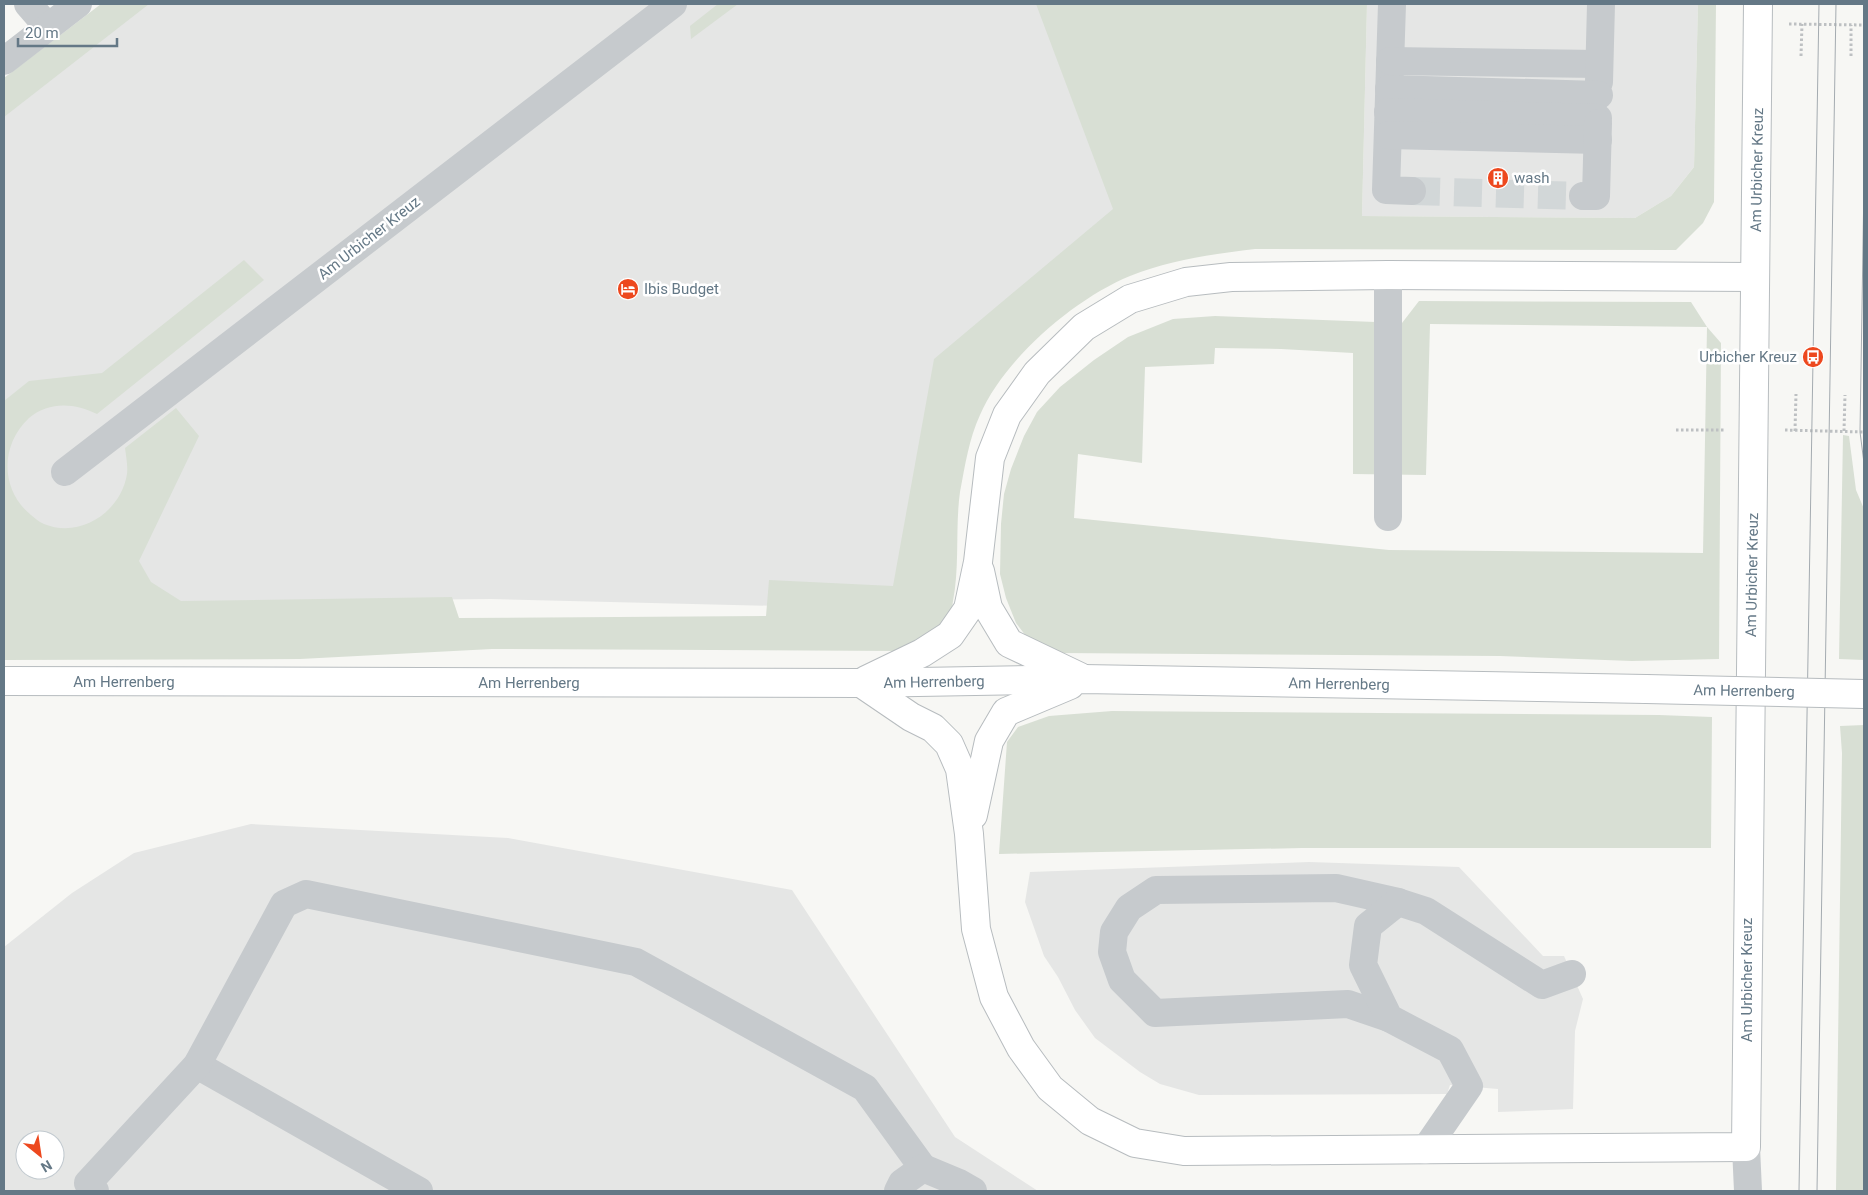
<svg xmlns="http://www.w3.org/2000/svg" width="1868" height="1195" font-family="Roboto,sans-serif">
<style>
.built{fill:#e5e6e5;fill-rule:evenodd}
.green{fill:#d8dfd4;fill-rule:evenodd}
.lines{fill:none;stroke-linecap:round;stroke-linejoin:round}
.minor-tunnel{stroke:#d2d7d8;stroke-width:28;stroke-dasharray:28 14;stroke-linecap:butt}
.major-casing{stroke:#b7bcbf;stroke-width:30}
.path{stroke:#bdc0c2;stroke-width:3;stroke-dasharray:2.5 2.5;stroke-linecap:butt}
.minor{stroke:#c6cacd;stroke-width:28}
.major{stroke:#fff;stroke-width:28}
.tram{stroke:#a4abb0;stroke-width:1}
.major-bridge-casing{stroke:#b7bcbf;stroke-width:30;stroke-linecap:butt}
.major-bridge{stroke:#fff;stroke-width:28}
.labels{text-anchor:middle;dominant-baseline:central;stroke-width:5;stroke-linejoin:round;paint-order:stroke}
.street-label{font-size:15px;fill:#647886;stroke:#fff}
.poi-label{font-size:15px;fill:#647886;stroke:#fff;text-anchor:start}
</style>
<rect width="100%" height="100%" fill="#f7f7f4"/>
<!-- built -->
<g class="built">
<polygon points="134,4 1071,4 1147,223 961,374 902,609 491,599 4,604 4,104"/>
<polygon points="1367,4 1698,4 1694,167 1671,196 1635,218 1362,216"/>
<path d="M251,824L508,838L792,890L955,1137L1038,1191H4V947L72,893L134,853ZM25,1140H55V1170H25Z"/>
<polygon points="1309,862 1459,867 1543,956 1564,956 1583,999 1575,1031 1573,1109 1498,1112 1498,1089 1450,1085 1447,1094 1199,1095 1160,1084 1140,1072 1095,1038 1075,1010 1058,977 1044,956 1025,902 1030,872"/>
</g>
<!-- green -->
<g class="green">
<polygon points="101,4 149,4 4,117 4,78"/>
<polygon points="718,4 738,4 691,39 690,26"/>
<path d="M1036,4H1367L1362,216L1635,218L1671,196L1694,167L1698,4H1716L1714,202L1703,223L1676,250L1255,249C1213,254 1170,260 1130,276C1074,299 1004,359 980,415C969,439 965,465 960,492C955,528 960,565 953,601C952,607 952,614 949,620C941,637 915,643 899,651L492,649L300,659L4,660V401L29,381L102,373L244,260L264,280L97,414C75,403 49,401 29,418C0,445 0,490 31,515C35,518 39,522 44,524C80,539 121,512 127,474C128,466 126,456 125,448L176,408L199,436L139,561L151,582L181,601L452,597L459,618L766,616L769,580L893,586L934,359L1113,209Z"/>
<path d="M1419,301L1691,302L1707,327L1721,343L1719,659L1632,661L1500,656L1057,653L1032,644L1016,623L1006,598L1000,574L1001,524L1004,494L1011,469L1024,436L1037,412L1060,387L1094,360L1128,337L1173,319L1215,316L1402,323ZM1430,324L1707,327L1703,553L1389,550L1074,518L1078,454L1142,463L1145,367L1214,364L1215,348L1281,349L1353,353V474L1426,475Z"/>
<polygon points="1843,435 1849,436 1856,490 1864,509 1864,660 1839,659"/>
<polygon points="1112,711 1659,715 1712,717 1711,848 1302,848 999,854 1007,742 1018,727 1049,716"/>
<polygon points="1864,725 1864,1191 1836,1191 1842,753 1840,726"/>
</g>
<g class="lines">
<!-- minor-tunnel -->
<polyline class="minor-tunnel" points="1412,191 1583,196"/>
<!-- major casing -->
<g class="major-casing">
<g id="major">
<polyline points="980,571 988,608 1009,643 1080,677"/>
<polyline points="866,680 922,653 950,635 968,609 978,562 990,458 1007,415 1037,373 1084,327 1130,299 1186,282 1231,277 1388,275 1755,277"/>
<polyline points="4,681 861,683 1083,679 1646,689"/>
<polyline points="861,683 911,717 933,728 949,744 960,769 969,834 976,929 994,997 1021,1048 1050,1088 1090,1121 1135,1143 1184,1151 1746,1147 1758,4"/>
<polyline points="973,815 989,741 1006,712 1070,685"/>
</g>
</g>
<!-- path -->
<g class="path">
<polyline points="1789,24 1864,25"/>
<polyline points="1801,56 1802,24"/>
<polyline points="1851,56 1851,25"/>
<polyline points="1676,430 1724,430"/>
<polyline points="1785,430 1864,432"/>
<polyline points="1795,431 1796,394"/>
<polyline points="1844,431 1845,395"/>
</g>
<!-- minor -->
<g class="minor">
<polyline points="28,4 48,27"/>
<polyline points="1392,4 1386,190 1412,191"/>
<polyline points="4,61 78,4"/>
<polyline points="1390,61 1599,64"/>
<polyline points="1599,82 1601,4"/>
<polyline points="1389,89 1599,95"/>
<polyline points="1388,112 1598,118"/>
<polyline points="1388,135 1598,140"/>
<polyline points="1583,196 1596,196 1598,123"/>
<polyline points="1388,275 1388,517"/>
<polyline points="65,472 673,4"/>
<polyline points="1389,1018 1348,1004 1155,1013 1122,980 1112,952 1114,932 1129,908 1156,890 1336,888 1398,902"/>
<polyline points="197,1065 419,1191"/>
<polyline points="1746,1147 1748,1191"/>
<polyline points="1425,1150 1469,1086 1450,1050 1389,1018 1363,965 1368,926 1398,902 1426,911 1542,985 1572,974"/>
<polyline points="95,1191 88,1183 197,1065 284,904 306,894 636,962 865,1088 923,1168"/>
<polyline points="898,1191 902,1183 923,1168 959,1183 973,1191"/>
</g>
<!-- major -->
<use href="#major" class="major"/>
<!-- tram -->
<g class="tram">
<polyline points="1864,182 1860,432 1864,463"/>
<polyline points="1799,1191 1819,4"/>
<polyline points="1817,1191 1836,4"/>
</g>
<!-- major-bridge casing -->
<g class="major-bridge-casing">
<polyline id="major-bridge" points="1646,689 1864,694"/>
</g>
<!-- major-bridge -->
<use href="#major-bridge" class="major-bridge"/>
</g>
<!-- icons -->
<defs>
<g id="building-disc" transform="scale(1.125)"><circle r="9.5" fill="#ed481e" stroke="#fff"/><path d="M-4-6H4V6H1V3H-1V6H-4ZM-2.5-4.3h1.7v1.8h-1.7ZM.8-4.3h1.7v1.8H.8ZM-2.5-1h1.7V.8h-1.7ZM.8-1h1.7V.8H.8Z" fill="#fff"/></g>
<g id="hotel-disc" transform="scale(1.125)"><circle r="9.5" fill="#ed481e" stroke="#fff"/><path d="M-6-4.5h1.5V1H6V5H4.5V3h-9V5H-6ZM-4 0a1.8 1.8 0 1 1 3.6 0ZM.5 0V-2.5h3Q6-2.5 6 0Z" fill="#fff"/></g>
<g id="bus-disc" transform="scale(1.125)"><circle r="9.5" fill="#ed481e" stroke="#fff"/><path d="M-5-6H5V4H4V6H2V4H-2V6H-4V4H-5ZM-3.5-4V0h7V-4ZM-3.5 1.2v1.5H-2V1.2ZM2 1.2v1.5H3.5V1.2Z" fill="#fff"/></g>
</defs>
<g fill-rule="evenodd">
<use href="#building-disc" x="1498" y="178"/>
<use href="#hotel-disc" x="628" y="289"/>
<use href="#bus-disc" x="1813" y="357"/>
</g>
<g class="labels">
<!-- street labels -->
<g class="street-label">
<text transform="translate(1757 170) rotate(-89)">Am Urbicher Kreuz</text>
<text transform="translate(369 238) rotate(-38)">Am Urbicher Kreuz</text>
<text transform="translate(1752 575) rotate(-89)">Am Urbicher Kreuz</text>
<text x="124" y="682">Am Herrenberg</text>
<text transform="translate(934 682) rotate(-1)">Am Herrenberg</text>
<text x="529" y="683">Am Herrenberg</text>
<text transform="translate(1339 684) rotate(1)">Am Herrenberg</text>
<text transform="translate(1744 691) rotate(1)">Am Herrenberg</text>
<text transform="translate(1747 980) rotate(-90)">Am Urbicher Kreuz</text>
</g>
<!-- poi labels -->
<g class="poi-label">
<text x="1514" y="178">wash</text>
<text x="644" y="289">Ibis Budget</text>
<text x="1797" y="357" text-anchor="end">Urbicher Kreuz</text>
</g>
</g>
<!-- border -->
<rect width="1868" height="1195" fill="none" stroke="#647886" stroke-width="10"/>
<!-- north arrow -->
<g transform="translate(40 1155) rotate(150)"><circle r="24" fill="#ffffff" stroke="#c1c9cf"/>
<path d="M0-4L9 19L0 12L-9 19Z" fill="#ed481e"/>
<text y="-8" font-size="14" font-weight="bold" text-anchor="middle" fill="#647886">N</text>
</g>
<!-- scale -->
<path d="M18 38v8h99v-8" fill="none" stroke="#647886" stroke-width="2.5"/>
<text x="25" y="38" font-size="15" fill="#647886" stroke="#ffffff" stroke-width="4" paint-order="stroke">20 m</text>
</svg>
